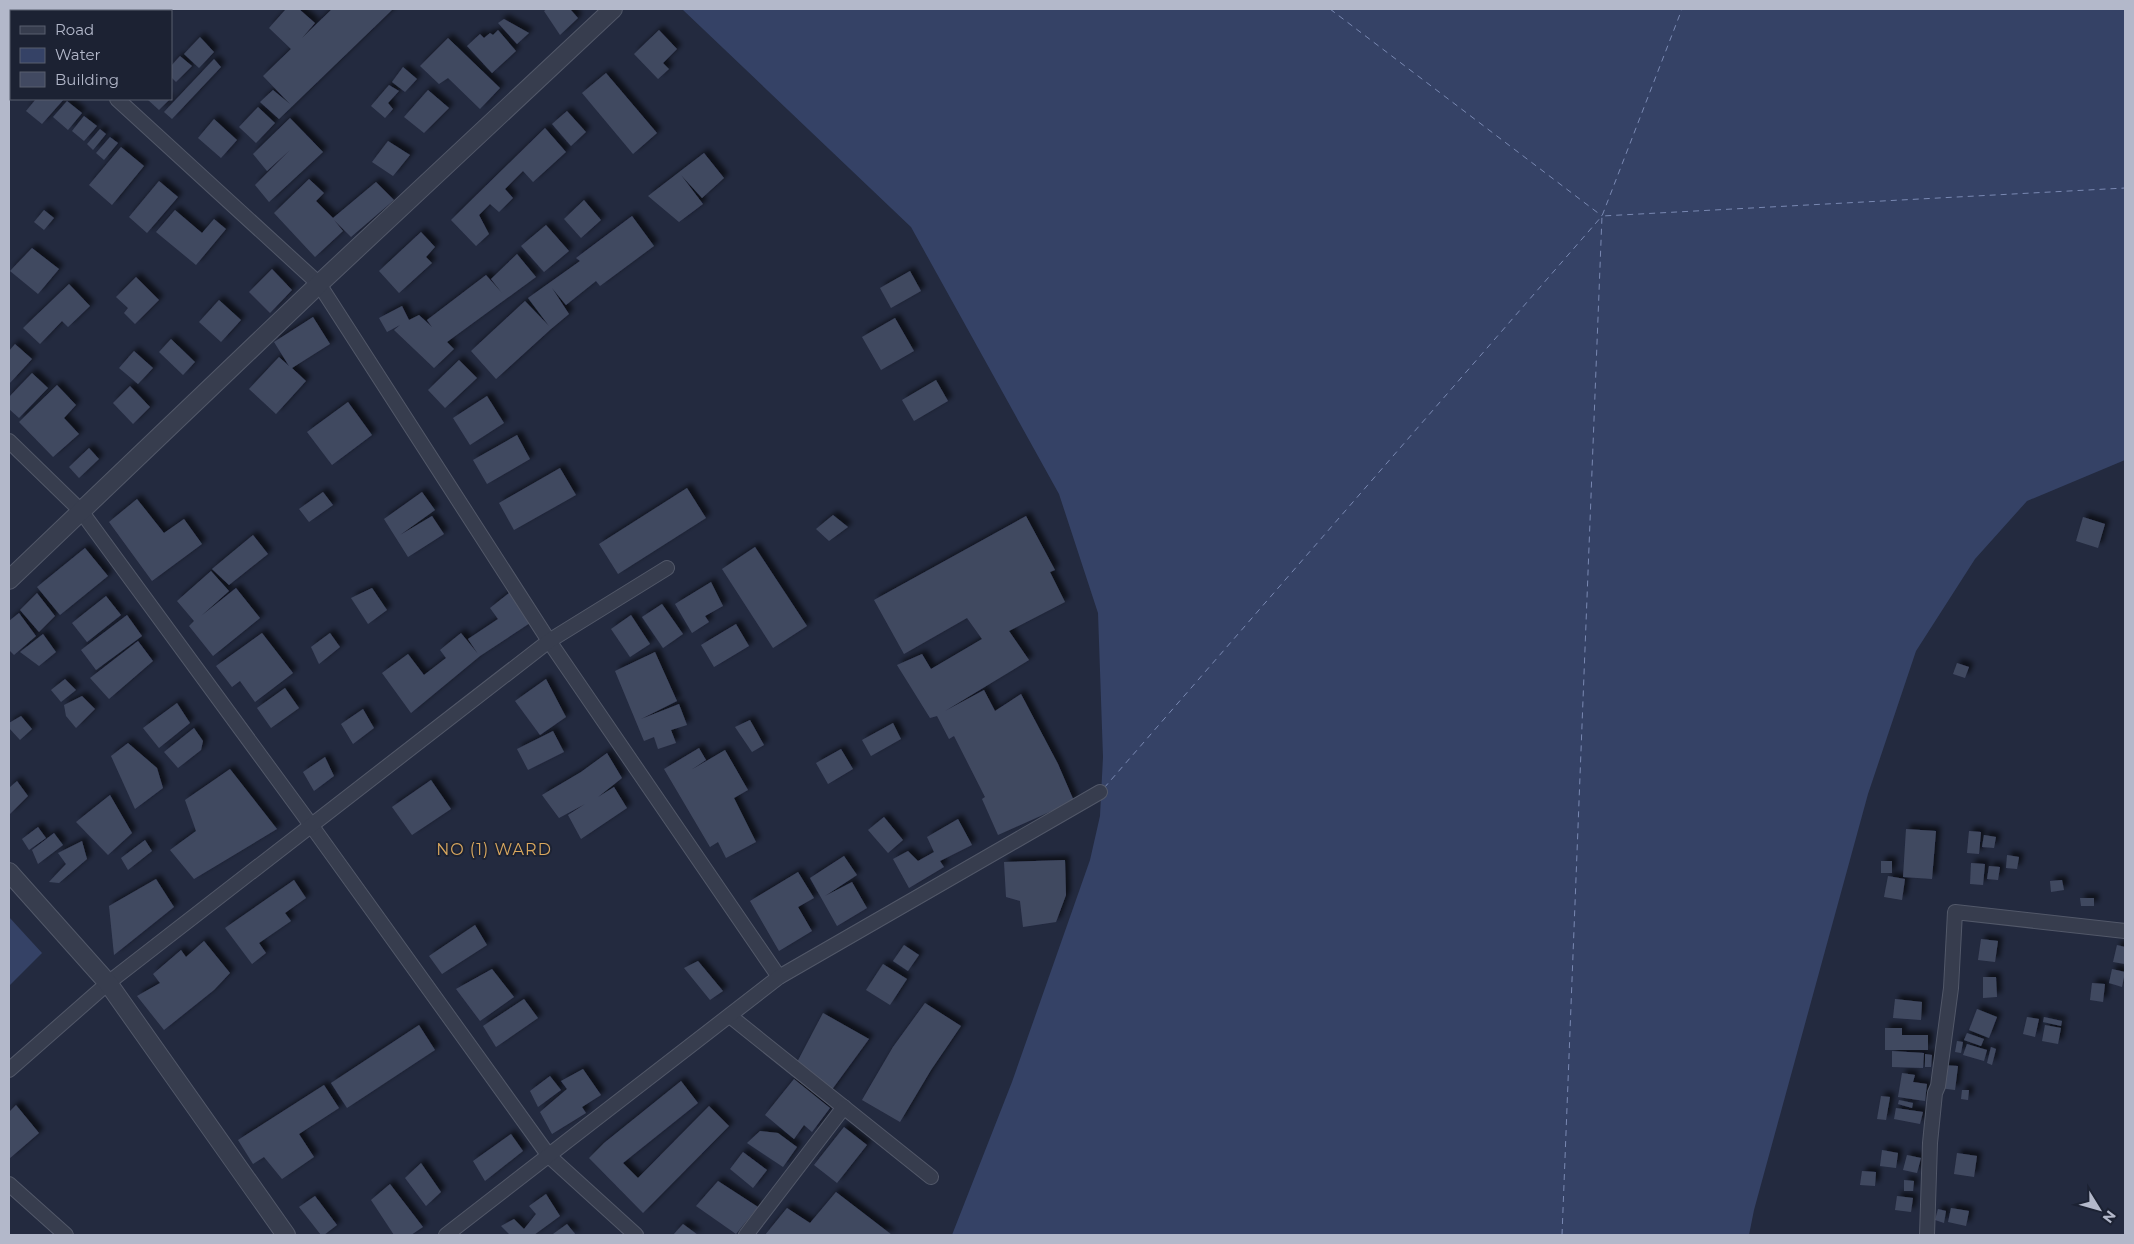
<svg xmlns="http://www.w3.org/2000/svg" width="2134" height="1244" font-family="Montserrat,sans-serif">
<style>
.water{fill:#354266}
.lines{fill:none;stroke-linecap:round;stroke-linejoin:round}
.ferry{stroke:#7988b2;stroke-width:1;stroke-dasharray:6 5;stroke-linecap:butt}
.building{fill:#414961;filter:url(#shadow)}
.minor-casing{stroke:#525869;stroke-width:16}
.tertiary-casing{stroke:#525869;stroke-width:20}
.minor{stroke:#373d4e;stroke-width:14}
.tertiary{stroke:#373d4e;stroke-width:18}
.labels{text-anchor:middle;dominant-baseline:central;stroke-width:4;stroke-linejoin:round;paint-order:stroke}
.quarter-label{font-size:16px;letter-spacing:1px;fill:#daa85e;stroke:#1c2233}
</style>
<defs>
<filter id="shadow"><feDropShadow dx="4.5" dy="-4.5" stdDeviation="2.5" flood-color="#0009"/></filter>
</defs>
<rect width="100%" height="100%" fill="#232a3f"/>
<!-- water -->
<g class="water">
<polygon points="682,9 2125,9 2125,460 2027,501 1975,559 1916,651 1868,794 1754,1210 1749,1235 952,1235 1012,1082 1090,860 1100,816 1103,757 1098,613 1059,494 911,227"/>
<polygon points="9,917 42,953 9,986"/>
</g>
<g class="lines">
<!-- ferry -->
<g class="ferry">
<polyline points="1330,9 1602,216"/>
<polyline points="1104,788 1602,216 1682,9"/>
<polyline points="1562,1235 1602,216 2125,188"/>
</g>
</g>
<!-- building -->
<g class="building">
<polygon points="128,9 153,9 150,11 125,11"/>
<polygon points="286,9 299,9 315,23 302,38 332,9 393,9 279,119 260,102 273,90 290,104 263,76 291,49 269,28"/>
<polygon points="547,9 570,9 578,18 560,35 544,11"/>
<polygon points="504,19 529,33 517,44 498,23"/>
<polygon points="498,30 516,51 492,73 467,46 480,34 484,38 490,33 493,35"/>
<polygon points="659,30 677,49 663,63 669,69 658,79 634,54"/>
<polygon points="200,37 214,52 199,68 184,54"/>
<polygon points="448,38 500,88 480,109 448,78 439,84 420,66"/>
<polygon points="180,56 192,66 176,82 171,77 171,66"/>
<polygon points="214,59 221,67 172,119 164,112"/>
<polygon points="403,67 417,79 405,92 392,82"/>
<polygon points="606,73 657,133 633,154 582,93"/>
<polygon points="389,85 399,91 388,103 393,109 385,118 371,106"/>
<polygon points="428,90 449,108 424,133 404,117"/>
<polygon points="36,99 64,99 42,124 26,111"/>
<polygon points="147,99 170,99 159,110"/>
<polygon points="67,101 82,113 68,130 53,117"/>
<polygon points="258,107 275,123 256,143 239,127"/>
<polygon points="567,111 586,132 571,146 552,124"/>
<polygon points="84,116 97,126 84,141 72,131"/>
<polygon points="290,118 323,152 269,202 255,185 290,150 267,171 253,154"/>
<polygon points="214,119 237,140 221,158 198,138"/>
<polygon points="545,128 566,152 533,182 523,171 505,189 513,198 499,212 490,204 479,215 489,234 476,246 451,220"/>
<polygon points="100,129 106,134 93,150 87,144"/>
<polygon points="110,137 118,143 104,160 96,153"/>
<polygon points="388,141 410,155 393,176 372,162"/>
<polygon points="121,147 144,166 112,205 89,185"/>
<polygon points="704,153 724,178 702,198 681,175 703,204 679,222 648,196"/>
<polygon points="309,179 324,193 316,201 333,218 376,182 394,200 351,237 334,220 343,231 315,257 274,213"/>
<polygon points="159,181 178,197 147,233 129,217"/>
<polygon points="584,200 601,220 581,238 564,219"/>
<polygon points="44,210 54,218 44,230 34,222"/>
<polygon points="175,210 202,233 214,219 226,229 196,265 156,232"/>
<polygon points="632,216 654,246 600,286 596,281 566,305 552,288 569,314 551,329 496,379 471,351 525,301 549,326 528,298 580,261 576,258"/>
<polygon points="546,225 569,251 544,272 521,246"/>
<polygon points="421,232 435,247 426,257 432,263 399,293 379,271"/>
<polygon points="32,248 59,269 38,294 10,271"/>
<polygon points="517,254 536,277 447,342 454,349 434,368 394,330 400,325 387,332 379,318 402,306 409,320 419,315 432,327 427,320 486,275 502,293 491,279"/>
<polygon points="272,269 292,290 270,313 249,292"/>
<polygon points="910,271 921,291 891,308 880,288"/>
<polygon points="136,277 159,300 135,324 124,313 128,308 116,297"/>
<polygon points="69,284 90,306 68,327 62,321 40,344 23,328"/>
<polygon points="219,300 241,320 221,342 199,322"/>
<polygon points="313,317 330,344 292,368 306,381 276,414 249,389 279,357 289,366 274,342"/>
<polygon points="895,318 914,351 881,370 862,337"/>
<polygon points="171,339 195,362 183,375 159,352"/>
<polygon points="15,344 32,359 9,384 9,351"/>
<polygon points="134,351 153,368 138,384 119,368"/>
<polygon points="459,360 477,378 445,408 428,390"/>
<polygon points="32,373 48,388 19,418 9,409 9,397"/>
<polygon points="936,380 948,401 914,421 902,400"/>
<polygon points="57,385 76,405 64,418 79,434 53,457 19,422"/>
<polygon points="130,386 150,407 133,424 113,403"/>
<polygon points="487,396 504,423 470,445 453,418"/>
<polygon points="348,402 372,435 332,465 307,432"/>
<polygon points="517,435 530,459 487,484 473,460"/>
<polygon points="89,448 99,459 79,478 69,467"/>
<polygon points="560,468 576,495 514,530 499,503"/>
<polygon points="687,488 706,518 618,574 599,544"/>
<polygon points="323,492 333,505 309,522 299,509"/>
<polygon points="422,492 435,510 400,535 432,516 444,534 408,557 384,519"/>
<polygon points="137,499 164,533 184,519 202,544 152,581 109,522"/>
<polygon points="833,515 848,527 829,541 816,529"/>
<polygon points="1026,516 1055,570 1050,572 1065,602 1009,631 1029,660 945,711 984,690 995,711 1021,694 1058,764 1074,801 998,835 982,799 985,797 954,736 949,739 937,716 930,718 897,665 922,654 931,669 982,639 967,618 904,654 874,600"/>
<polygon points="2083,517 2105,524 2098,548 2076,541"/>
<polygon points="253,535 268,554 229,585 212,569"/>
<polygon points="755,547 807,626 773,648 722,569"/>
<polygon points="85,548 108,576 60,615 37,587"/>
<polygon points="211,571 229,591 201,616 236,588 260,618 213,656 189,626 194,621 177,601"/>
<polygon points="711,582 723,606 705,616 709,622 692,633 675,604"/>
<polygon points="372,588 387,610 368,624 351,598"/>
<polygon points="37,593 55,616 39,632 20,610"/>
<polygon points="509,593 530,623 480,656 411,713 382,673 408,654 424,675 446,658 440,650 461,633 478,654 468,639 498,619 490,608"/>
<polygon points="106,596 121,615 87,642 72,623"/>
<polygon points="662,604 683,634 663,648 642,617"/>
<polygon points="19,613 36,636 14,655 9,650 9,621"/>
<polygon points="127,615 142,636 96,670 81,650"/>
<polygon points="631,615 650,644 630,657 611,629"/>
<polygon points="736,624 749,646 714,667 701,645"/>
<polygon points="262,633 293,673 255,702 240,681 232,687 216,666"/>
<polygon points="330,633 340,647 319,664 311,647"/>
<polygon points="43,634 56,652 39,666 20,652"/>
<polygon points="138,641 153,661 109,699 90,678"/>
<polygon points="655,652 677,701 641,719 679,704 687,725 671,730 676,743 658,749 654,737 644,741 615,671"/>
<polygon points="1957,663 1969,667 1965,678 1953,674"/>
<polygon points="65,679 76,690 61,702 51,690"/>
<polygon points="546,679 566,717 540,735 515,701"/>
<polygon points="285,688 299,708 271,728 257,708"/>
<polygon points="82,696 95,709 76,728 66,716 64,705"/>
<polygon points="177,703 190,723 159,748 143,728"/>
<polygon points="363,709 374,728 353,744 341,724"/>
<polygon points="21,716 32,729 20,740 9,728 9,723"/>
<polygon points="750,720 764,745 752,752 735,727"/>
<polygon points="893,723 901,739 871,756 862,740"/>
<polygon points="194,728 203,741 201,750 178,768 164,752"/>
<polygon points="553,731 564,752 528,770 517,749"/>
<polygon points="128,743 157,768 163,788 135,809 111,756"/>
<polygon points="699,748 706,760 691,770 725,750 748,790 734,798 756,842 726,858 718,842 710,847 664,769"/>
<polygon points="841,749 853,769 828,784 816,763"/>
<polygon points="607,753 622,778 598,797 614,787 627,808 581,839 568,815 585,804 559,818 542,795 581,772"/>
<polygon points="325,757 334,776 314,791 303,772"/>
<polygon points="230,769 277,829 194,879 170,850 196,831 185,800"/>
<polygon points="431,780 451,809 412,835 392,807"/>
<polygon points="17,781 28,796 9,815 9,788"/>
<polygon points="110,795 132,833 108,855 76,822"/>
<polygon points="884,817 903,840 888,853 868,830"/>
<polygon points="958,819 972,845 940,861 944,867 909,888 893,859 908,851 918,861 934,852 927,837"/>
<polygon points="38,827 46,838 29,850 22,839"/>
<polygon points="1906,829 1936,831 1932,879 1903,877"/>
<polygon points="1969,831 1981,832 1979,854 1967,853"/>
<polygon points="54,833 63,845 38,864 32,850"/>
<polygon points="1984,835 1996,837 1994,848 1982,847"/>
<polygon points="145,840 152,851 128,870 121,858"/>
<polygon points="82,841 87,859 59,883 49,882 66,864 58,853"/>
<polygon points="2007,855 2019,857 2017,869 2006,868"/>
<polygon points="844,856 857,875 825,896 852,882 867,908 837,926 810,878"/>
<polygon points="1065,860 1066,895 1056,922 1023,927 1020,901 1006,897 1004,862"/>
<rect x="1881" y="861" width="11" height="12"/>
<polygon points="1971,863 1985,864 1983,885 1970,884"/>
<polygon points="1989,866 2000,867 1998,880 1987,879"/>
<polygon points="798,872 814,898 798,907 812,931 779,951 750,901"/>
<polygon points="1888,876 1905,879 1902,900 1884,897"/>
<polygon points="156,879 174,907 114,955 109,906"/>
<polygon points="294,880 306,898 285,913 291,921 259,943 266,953 252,964 225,928"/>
<polygon points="2062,880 2064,890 2051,892 2050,881"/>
<polygon points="2080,898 2094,898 2094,906 2081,906"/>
<polygon points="475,925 487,945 442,974 429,956"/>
<polygon points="1981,939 1998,941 1995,962 1978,960"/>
<polygon points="204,941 230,973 214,990 164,1030 137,996 160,983 153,974 181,950 186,957"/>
<polygon points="904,945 919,955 908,971 893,961"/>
<polygon points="2117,945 2125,947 2125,964 2113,962"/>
<polygon points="698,961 723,991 710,1000 684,968"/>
<polygon points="883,964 907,979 890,1005 866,990"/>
<polygon points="492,969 514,997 480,1021 456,989"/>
<polygon points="2112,969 2125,972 2122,987 2109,983"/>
<polygon points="1983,977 1996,977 1997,997 1983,998"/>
<polygon points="2092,983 2105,984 2103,1002 2090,1000"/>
<polygon points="524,999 538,1018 496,1047 483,1026"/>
<polygon points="1895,999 1922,1002 1921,1020 1893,1018"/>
<polygon points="925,1003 961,1026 931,1070 900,1122 862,1100 893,1047"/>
<polygon points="1977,1009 1997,1017 1989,1038 1969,1030"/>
<polygon points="823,1013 869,1039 828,1095 794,1068"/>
<polygon points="2027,1017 2039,1019 2035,1037 2023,1034"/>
<polygon points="2044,1017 2062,1021 2061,1026 2043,1022"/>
<polygon points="419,1025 435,1050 347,1108 331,1083"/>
<polygon points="2045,1025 2061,1028 2058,1044 2042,1041"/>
<polygon points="1885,1028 1902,1028 1902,1035 1928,1035 1928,1050 1885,1050"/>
<polygon points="1967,1033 1984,1039 1981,1046 1964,1040"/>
<polygon points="1957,1041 1963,1042 1961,1053 1955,1052"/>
<polygon points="1967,1044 1987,1050 1984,1061 1963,1055"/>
<polygon points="1991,1047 1996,1049 1992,1065 1987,1063"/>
<polygon points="1892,1051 1924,1053 1923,1068 1892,1067"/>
<polygon points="1925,1054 1932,1055 1931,1067 1925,1067"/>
<polygon points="1942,1065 1958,1066 1955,1090 1939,1088"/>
<polygon points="583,1069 601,1095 582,1107 586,1113 552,1134 540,1112 567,1089 561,1081"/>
<polygon points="1902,1073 1915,1075 1913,1082 1927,1084 1925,1101 1898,1097"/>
<polygon points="550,1076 561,1090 538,1107 530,1091"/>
<polygon points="794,1079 830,1108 812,1132 804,1125 794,1139 765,1115"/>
<polygon points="681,1081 698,1103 623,1163 638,1178 709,1106 729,1126 643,1213 589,1158 604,1143"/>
<polygon points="324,1085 339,1108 299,1134 314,1157 282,1179 264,1157 253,1164 238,1140"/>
<polygon points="1962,1090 1969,1090 1968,1100 1961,1099"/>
<polygon points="1881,1096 1890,1097 1886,1120 1877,1119"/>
<polygon points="1899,1100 1913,1103 1912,1108 1898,1104"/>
<polygon points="16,1105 39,1133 9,1159 9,1112"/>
<polygon points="1896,1108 1923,1112 1920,1124 1894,1119"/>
<polygon points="844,1127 867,1145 837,1183 814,1165"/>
<polygon points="760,1131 778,1133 797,1147 783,1167 747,1143"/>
<polygon points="511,1134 523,1151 485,1181 473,1161"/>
<polygon points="1882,1150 1898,1153 1896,1168 1880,1166"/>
<polygon points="743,1152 767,1170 753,1188 730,1169"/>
<polygon points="1957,1153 1977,1156 1974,1177 1954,1174"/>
<polygon points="1907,1155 1921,1158 1917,1173 1903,1170"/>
<polygon points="421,1163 441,1192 426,1206 405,1178"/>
<polygon points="1862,1171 1876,1172 1875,1186 1860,1185"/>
<polygon points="1904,1180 1914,1181 1913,1191 1904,1191"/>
<polygon points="718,1181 758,1207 736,1234 696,1206"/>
<polygon points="390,1184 423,1227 411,1235 394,1235 371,1200"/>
<polygon points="836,1192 892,1235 765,1235 787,1208 810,1223"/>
<polygon points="546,1194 560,1216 534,1235 510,1235 501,1226 514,1219 524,1229 536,1214 529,1206"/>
<polygon points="315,1196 337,1225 324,1235 321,1235 299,1207"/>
<polygon points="1897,1196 1913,1198 1911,1212 1895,1210"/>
<polygon points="1951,1208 1969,1211 1966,1226 1948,1222"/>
<polygon points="1938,1209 1946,1211 1944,1223 1935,1220"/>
<polygon points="567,1224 576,1235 553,1234"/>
<polygon points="683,1224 698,1235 673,1235"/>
</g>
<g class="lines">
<!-- minor casing -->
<g class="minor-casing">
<g id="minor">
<polyline points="10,9 13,11"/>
<polyline points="117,99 319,284 549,641 779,977"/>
<polyline points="9,441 81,511 311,825 549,1156 636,1235"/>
<polyline points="730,1016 931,1177"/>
<polyline points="9,1070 108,983 549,641 667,568"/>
<polyline points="9,1184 66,1235"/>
<polyline points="446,1235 779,977 1100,792"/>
<polyline points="746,1235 844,1107"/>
<polyline points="1927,1235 1930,1143 1935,1093 1938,1086 1951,988 1955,912 2125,931"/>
</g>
</g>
<!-- tertiary casing -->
<g class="tertiary-casing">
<g id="tertiary">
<polyline points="9,580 319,284 613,9"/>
<polyline points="9,872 108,983 286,1235"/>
</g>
</g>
<!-- minor -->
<use href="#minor" class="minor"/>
<!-- tertiary -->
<use href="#tertiary" class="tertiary"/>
</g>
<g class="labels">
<!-- quarter labels -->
<g class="quarter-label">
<text x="494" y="849">NO (1) WARD</text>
</g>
</g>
<!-- border -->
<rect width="2134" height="1244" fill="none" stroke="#b3b8ca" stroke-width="20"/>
<!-- legend -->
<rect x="10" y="10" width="162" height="90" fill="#1c2233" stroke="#585e6f"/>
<rect x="20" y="26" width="25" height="8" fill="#373d4e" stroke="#585e6f"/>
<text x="55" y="35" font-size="15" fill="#b3b8ca">Road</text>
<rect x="20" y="48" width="25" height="15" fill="#354266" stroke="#585e6f"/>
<text x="55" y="60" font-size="15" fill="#b3b8ca">Water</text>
<rect x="20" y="72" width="25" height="15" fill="#414961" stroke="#585e6f"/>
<text x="55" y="85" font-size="15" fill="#b3b8ca">Building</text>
<!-- north arrow -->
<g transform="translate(2099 1209) rotate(127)" stroke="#1c2233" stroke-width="4" paint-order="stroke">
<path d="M0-4L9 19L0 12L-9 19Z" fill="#b3b8ca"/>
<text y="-8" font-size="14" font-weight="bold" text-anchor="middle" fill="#b3b8ca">N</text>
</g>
</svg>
